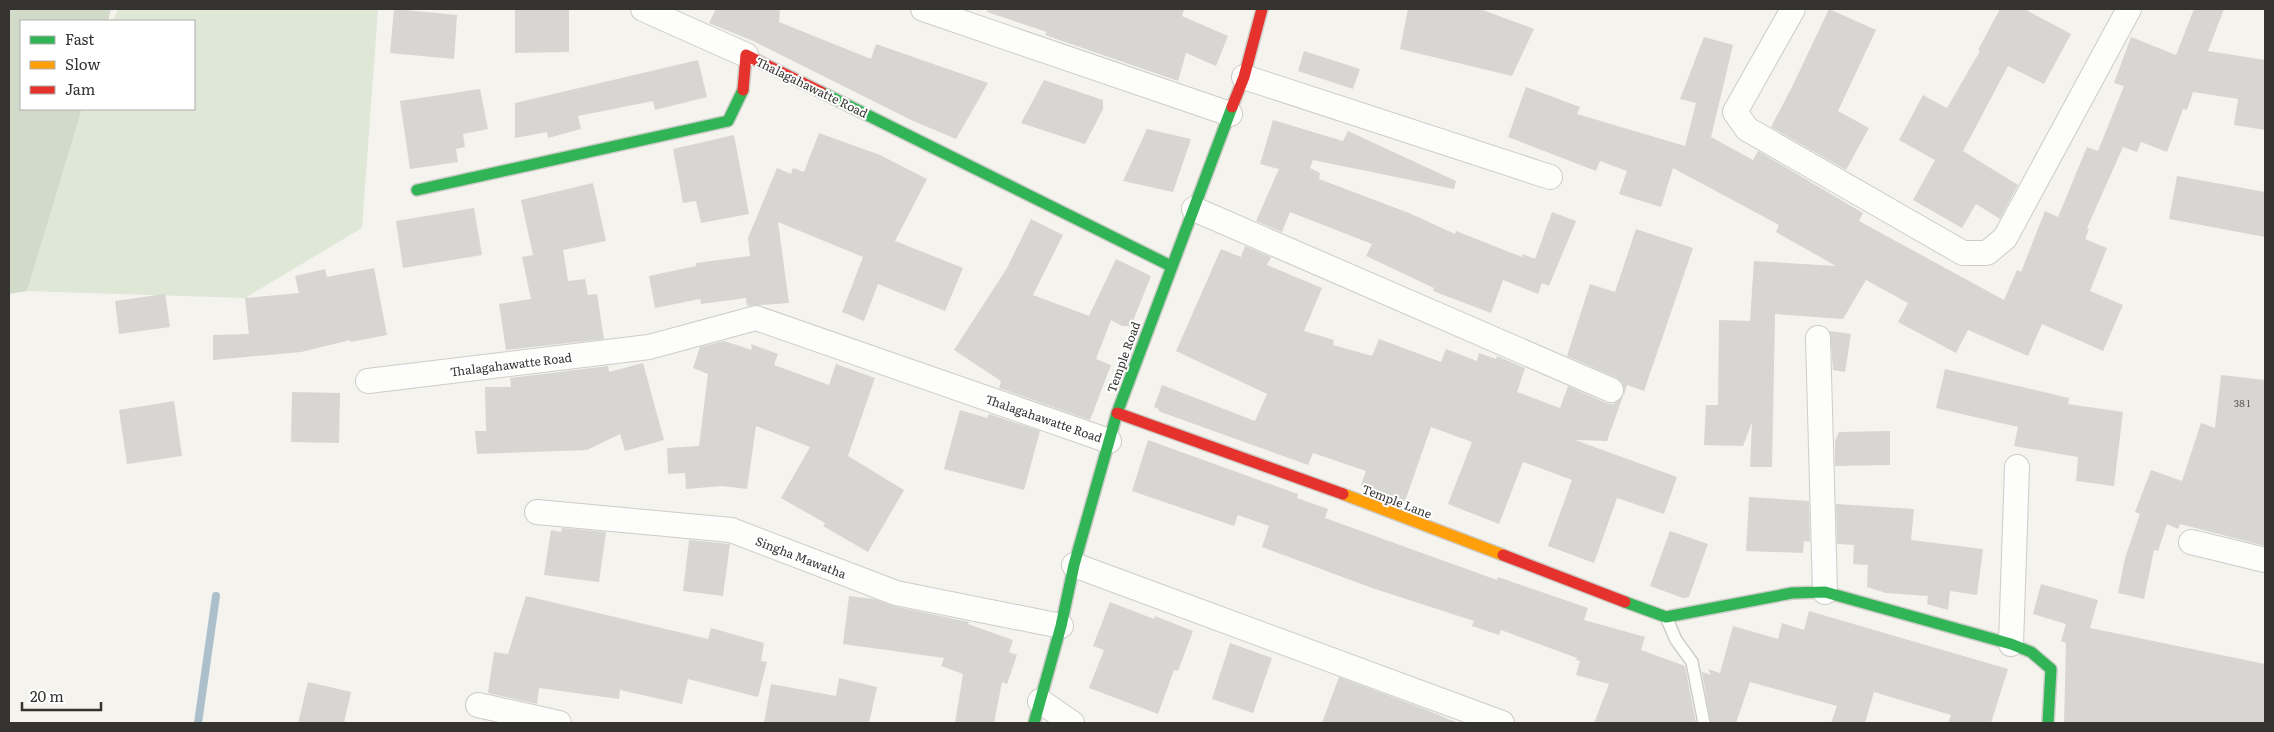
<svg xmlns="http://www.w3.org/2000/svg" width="2274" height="732" font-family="Literata,serif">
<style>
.green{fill:#dfe7d7}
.forest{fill:#d2dbca}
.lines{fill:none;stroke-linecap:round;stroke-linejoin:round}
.stream{stroke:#adbfcb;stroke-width:8}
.building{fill:#d7d6d2}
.lane-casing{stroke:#cdccc8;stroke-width:14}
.street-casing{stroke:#cdccc8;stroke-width:26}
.fast-casing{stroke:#cdccc8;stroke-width:14}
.slow-casing{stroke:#cdccc8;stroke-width:14}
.jam-casing{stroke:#cdccc8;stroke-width:14}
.lane{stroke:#fdfdfc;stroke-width:11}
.street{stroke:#fdfdfc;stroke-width:24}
.fast{stroke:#30b455;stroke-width:11}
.slow{stroke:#ff9f0a;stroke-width:11}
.jam{stroke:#e5322d;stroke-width:11}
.labels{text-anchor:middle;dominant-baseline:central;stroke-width:4;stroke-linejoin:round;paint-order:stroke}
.number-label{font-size:10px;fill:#5e5c58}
.street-label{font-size:12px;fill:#353330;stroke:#fff}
</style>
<rect width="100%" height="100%" fill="#f4f3ed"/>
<!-- green -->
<polygon class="green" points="118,9 378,9 362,228 245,298 27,291 82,109 194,109 194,21 113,21"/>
<!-- forest -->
<polygon class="forest" points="9,9 111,9 108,21 21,21 21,109 82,109 27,291 9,294"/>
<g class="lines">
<!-- stream -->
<polyline class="stream" points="198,723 216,596"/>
</g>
<!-- building -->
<g class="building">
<polygon points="394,9 457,15 454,59 390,53"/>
<polygon points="515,9 569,9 569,52 515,53"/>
<polygon points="716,9 780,9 779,22 871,59 876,44 988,83 956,139 911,120 753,41 709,23"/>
<polygon points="988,9 1184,9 1182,16 1228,36 1216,66 1186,53 1178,81 1045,35 1047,32 987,12"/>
<polygon points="1408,9 1480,9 1534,29 1512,76 1400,49"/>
<polygon points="1829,9 1876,30 1838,111 1869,128 1846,170 1771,127 1792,87"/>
<polygon points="2000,9 2024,9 2071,34 2044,84 2008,66 1963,151 2018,185 2000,219 1976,204 1962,228 1913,200 1935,160 1899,140 1923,95 1947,108 1980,51 1978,50"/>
<polygon points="2194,9 2224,9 2208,51 2265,60 2265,130 2234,125 2238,99 2193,92 2187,110 2183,109 2167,152 2141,142 2137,152 2123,147 2087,228 2089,229 2085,239 2107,248 2090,291 2123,305 2103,351 2042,324 2028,356 1968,330 1956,353 1898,322 1908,303 1866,280 1843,319 1775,314 1772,467 1750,467 1752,422 1743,446 1704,445 1706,405 1718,405 1719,320 1750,321 1754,261 1836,266 1776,232 1779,225 1673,168 1661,207 1619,194 1627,171 1600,161 1596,171 1508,137 1526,87 1580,107 1577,114 1685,146 1696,103 1680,99 1704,37 1733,45 1711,137 1753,160 1758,151 1863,213 1859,221 2004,300 2017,270 2021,272 2045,211 2058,217 2087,147 2098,151 2124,86 2114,83 2131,37 2176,55"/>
<polygon points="1304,51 1360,69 1353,89 1298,71"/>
<polygon points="698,60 707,97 655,110 653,101 578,116 581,129 548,138 547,132 515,138 515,103"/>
<polygon points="1044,80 1103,100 1103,109 1085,144 1021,123"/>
<polygon points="480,89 488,129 463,134 465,147 456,149 458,162 410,169 400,101"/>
<polygon points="1273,120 1343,141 1348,131 1456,181 1454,189 1313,160 1310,168 1320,173 1319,179 1409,213 1455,234 1456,231 1522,257 1523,254 1535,259 1552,212 1576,221 1549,286 1542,283 1538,294 1503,280 1491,313 1433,291 1434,288 1366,256 1372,244 1290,212 1282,232 1256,221 1279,169 1260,164"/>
<polygon points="1147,129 1191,139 1173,192 1123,181"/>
<polygon points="819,133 880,155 927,179 895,241 963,268 945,311 878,284 864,321 842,312 863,257 778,222 789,303 747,306 746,298 701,304 700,299 655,308 649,276 696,266 696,263 750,256 748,238 777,168 791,174 793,168 804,172"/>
<polygon points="734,135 749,214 701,223 696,201 683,203 673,149"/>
<polygon points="2177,176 2265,192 2265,237 2169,219"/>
<polygon points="593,183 606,241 563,250 568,281 585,279 588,295 597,294 604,339 506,350 499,304 531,299 522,257 533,255 521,200"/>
<polygon points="474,208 482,255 403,268 396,221"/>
<polygon points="1031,219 1063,235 1033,295 1089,316 1116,259 1151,276 1131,326 1122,326 1111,320 1096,359 1111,365 1090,420 999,388 1001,381 954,350 1007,268"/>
<polygon points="1636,229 1693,248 1644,391 1627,385 1624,395 1622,382 1617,378 1567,356 1590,284 1615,292"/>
<polygon points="1245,246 1271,257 1267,265 1322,288 1304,331 1334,340 1333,345 1372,356 1379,339 1441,362 1446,349 1477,361 1479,353 1496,359 1497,356 1525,368 1517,392 1560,408 1568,386 1606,403 1613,404 1623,396 1607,441 1575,440 1677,477 1664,514 1617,498 1594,563 1548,546 1572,480 1523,462 1499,524 1448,504 1472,442 1431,427 1405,501 1361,485 1366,471 1313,453 1308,465 1158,411 1159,409 1154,407 1162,385 1255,421 1267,394 1176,351 1221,249 1241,257"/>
<polygon points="374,268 387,335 350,342 350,340 301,352 213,360 213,335 249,334 245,298 299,293 295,276 325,269 327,277"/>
<polygon points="165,294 170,327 119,334 115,301"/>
<polygon points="1830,331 1851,334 1845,372 1833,370"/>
<polygon points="724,341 752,350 751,344 778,354 774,365 829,385 836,364 875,378 848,456 904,490 868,552 823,526 825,523 781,498 810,447 756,426 747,489 723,486 686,489 685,473 668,474 667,448 699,446 708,374 693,368 700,347"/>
<polygon points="643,363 664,440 625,451 620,434 587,450 477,454 475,431 486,431 485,387 511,387 510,378 608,366 609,372"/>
<polygon points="1945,369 2069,398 2068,404 2123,412 2114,486 2076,481 2078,457 2014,446 2018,427 1936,408"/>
<polygon points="2221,375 2265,380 2265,546 2180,524 2178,529 2167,524 2158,551 2154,550 2144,599 2118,593 2125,558 2140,514 2135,512 2151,470 2182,481 2201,423 2215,428"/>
<polygon points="292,392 340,393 339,443 291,442"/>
<polygon points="174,401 182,456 127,464 119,410"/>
<polygon points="960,410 987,418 989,414 1040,431 1024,490 944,469"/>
<polygon points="1890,431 1890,465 1835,466 1835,441 1839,432"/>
<polygon points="1148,440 1298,494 1297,498 1328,509 1325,518 1497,580 1498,577 1588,608 1584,620 1645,637 1641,650 1685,666 1696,723 1594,723 1609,684 1576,675 1580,661 1576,660 1577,658 1501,630 1499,635 1472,626 1474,621 1372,588 1262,547 1269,526 1238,515 1234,526 1132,491"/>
<polygon points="1749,497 1809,501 1810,542 1804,541 1803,553 1746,551"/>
<polygon points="1836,504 1914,509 1911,540 1983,549 1977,595 1950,591 1948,610 1927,604 1928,596 1886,593 1867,587 1868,565 1853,564 1854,545 1837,544"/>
<polygon points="562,528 606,532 599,582 544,575 551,530 561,532"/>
<polygon points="1670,531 1708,544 1689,597 1683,598 1650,586"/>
<polygon points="689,540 730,544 723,596 683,591"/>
<polygon points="2041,584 2098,600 2090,628 2265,664 2265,723 2064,723 2066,643 2061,641 2066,624 2033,614"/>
<polygon points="526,596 708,639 711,628 764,643 761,661 767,662 758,697 688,679 682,704 620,690 619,699 539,688 537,704 488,693 494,652 508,654"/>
<polygon points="849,596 874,599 893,606 969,622 968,624 1013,640 1009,652 1017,655 1007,684 1002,682 994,723 955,723 963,674 941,666 944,658 843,644"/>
<polygon points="1110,602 1154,619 1155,616 1193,631 1178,671 1174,670 1158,714 1089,688 1104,650 1093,646"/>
<polygon points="1809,611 2008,669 1991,723 1948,723 1951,715 1874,692 1865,723 1831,723 1837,706 1750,682 1736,723 1711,723 1702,672 1711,675 1708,669 1720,673 1733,626 1778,639 1782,623 1804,630"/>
<polygon points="1230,643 1272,658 1253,713 1212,699"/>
<polygon points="1339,677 1427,710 1458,723 1322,723"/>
<polygon points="839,678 877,687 869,723 764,723 771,684 836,696"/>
<polygon points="308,682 351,692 344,723 298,723"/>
</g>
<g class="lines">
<!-- lane casing -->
<g class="lane-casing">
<polyline id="lane" points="1666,617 1676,640 1692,662 1704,723"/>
</g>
<!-- street casing -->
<g class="street-casing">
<g id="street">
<polyline points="643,9 746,55"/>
<polyline points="923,9 1230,114"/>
<polyline points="1793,9 1735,112 1747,129 1963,253 1987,253 2005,238 2129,9"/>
<polyline points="1244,77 1550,177"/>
<polyline points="1194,209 1611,390"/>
<polyline points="1818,338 1825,592"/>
<polyline points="368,381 649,347 756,318 1109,441"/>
<polyline points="537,512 731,530 896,593 1061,626"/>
<polyline points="2191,542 2265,560"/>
<polyline points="1074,565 1502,723"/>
<polyline points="2011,644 2017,467"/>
<polyline points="1040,701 1072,723"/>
<polyline points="478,705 559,723"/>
</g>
</g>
<!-- fast casing -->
<g class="fast-casing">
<g id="fast">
<polyline points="821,92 1171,266"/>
<polyline points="417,190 728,121 743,90"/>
<polyline points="1625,602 1666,617 1792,593 1825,592 2011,644 2031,652 2051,669 2048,723"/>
<polyline points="1034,723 1061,626 1074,565 1117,413 1232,107"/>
</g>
</g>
<!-- slow casing -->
<g class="slow-casing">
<polyline id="slow" points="1343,494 1503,555"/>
</g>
<!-- jam casing -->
<g class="jam-casing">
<g id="jam">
<polyline points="743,90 746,55 821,92"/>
<polyline points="1232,107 1244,77 1262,9"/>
<polyline points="1117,413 1343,494"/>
<polyline points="1503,555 1625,602"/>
</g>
</g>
<!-- lane -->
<use href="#lane" class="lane"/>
<!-- street -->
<use href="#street" class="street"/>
<!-- fast -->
<use href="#fast" class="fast"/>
<!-- slow -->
<use href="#slow" class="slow"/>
<!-- jam -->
<use href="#jam" class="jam"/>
</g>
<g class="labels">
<!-- number labels -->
<g class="number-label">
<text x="2242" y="402">38 l</text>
</g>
<!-- street labels -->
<g class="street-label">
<text transform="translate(812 87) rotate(26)">Thalagahawatte Road</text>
<text transform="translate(1123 357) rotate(-70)">Temple Road</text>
<text transform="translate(511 364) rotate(-7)">Thalagahawatte Road</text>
<text transform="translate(1044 418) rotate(19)">Thalagahawatte Road</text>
<text transform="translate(1397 501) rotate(21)">Temple Lane</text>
<text transform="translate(801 557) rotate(21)">Singha Mawatha</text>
</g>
</g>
<!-- border -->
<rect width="2274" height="732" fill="none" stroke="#353330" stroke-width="20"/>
<!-- legend -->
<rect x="20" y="20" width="175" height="90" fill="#ffffff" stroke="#aeadac"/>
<rect x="30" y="36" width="25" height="8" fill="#30b455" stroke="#aeadac"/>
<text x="65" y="45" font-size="15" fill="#353330">Fast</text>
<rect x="30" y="61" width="25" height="8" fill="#ff9f0a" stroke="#aeadac"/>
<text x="65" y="70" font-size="15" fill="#353330">Slow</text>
<rect x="30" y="86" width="25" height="8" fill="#e5322d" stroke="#aeadac"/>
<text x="65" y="95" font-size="15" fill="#353330">Jam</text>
<!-- scale -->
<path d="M22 702v8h79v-8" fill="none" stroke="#353330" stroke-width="2.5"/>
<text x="30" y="702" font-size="15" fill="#353330" stroke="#ffffff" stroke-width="4" paint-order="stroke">20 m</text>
</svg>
